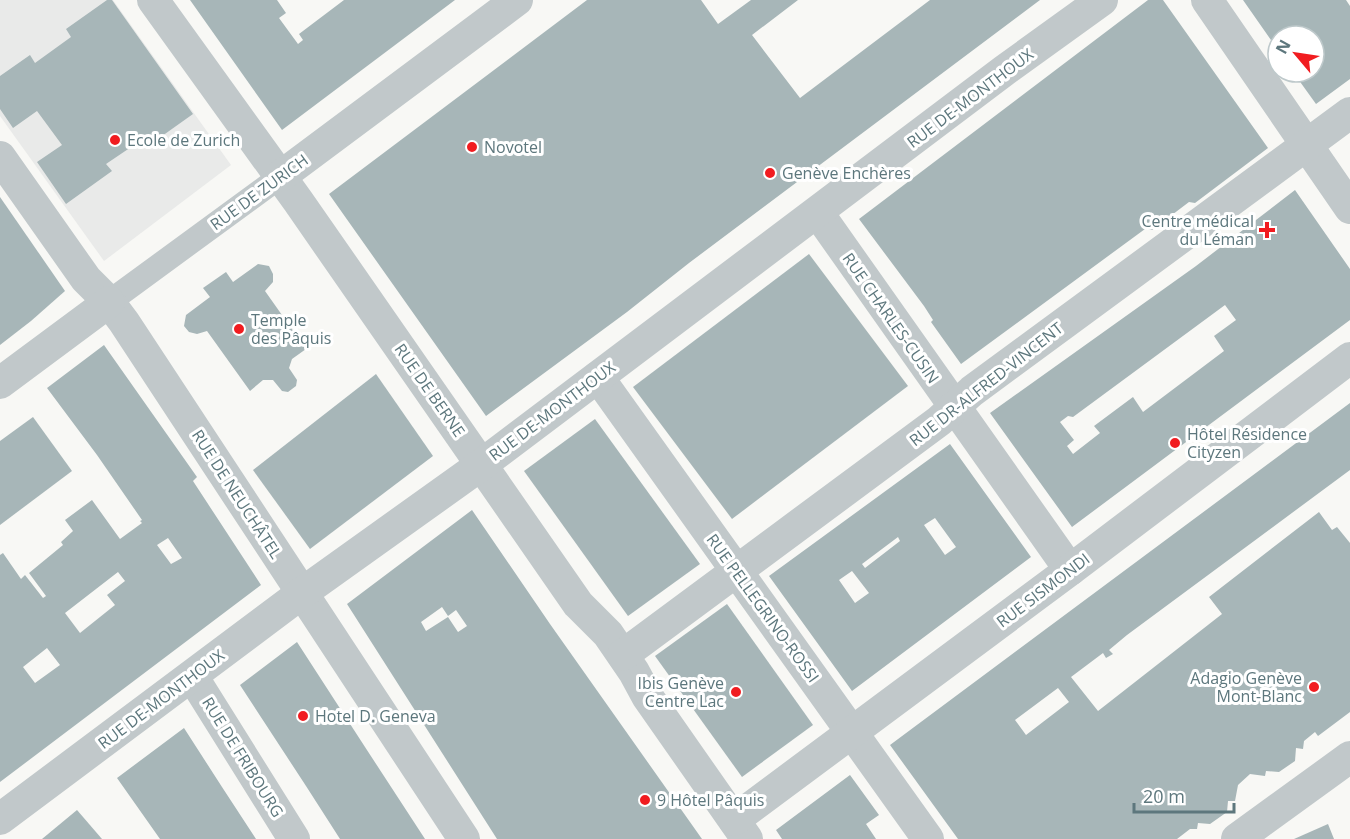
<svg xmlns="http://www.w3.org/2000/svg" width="1350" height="839" font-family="'Open Sans',sans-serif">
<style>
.built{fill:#e9eae9}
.building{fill:#a7b6b8;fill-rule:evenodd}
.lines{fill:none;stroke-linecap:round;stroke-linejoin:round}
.pedestrian{stroke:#c1c8ca;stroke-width:24}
.minor{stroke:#c1c8ca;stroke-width:32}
.poi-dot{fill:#f11c20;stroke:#fff;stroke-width:2}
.labels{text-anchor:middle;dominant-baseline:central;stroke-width:6;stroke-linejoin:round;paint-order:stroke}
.street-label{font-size:16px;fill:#5d777d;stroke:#fff}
.poi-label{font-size:16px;fill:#5d777d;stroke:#fff;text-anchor:start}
</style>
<rect width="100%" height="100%" fill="#f8f8f5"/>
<!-- built -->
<polygon class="built" points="0,0 113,0 231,165 104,261 0,116"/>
<!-- building -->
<g class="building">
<polygon points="107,0 112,0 193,114 148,146 143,139 106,164 112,171 66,204 37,162 62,145 37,111 13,128 0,109 0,76 30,55 35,63 71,37 66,29"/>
<polygon points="190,0 277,0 286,13 279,18 298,44 303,40 299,34 344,0 455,0 282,130"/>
<polygon points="587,0 701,0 718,24 751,0 798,0 752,35 800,98 930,0 1040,0 689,263 627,312 486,416 329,194"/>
<polygon points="1148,0 1163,0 1268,148 1195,203 1189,202 1152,230 1145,229 961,364 931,322 933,320 924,306 859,219"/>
<polygon points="1243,0 1346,0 1350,6 1350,79 1316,104 1293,72 1314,72 1314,36 1278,36 1278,50"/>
<path d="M1295,190L1350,269V320L1072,527L990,413L1196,266ZM1225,305L1236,320L1214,336L1224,351L1143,412L1133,397L1094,426L1100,433L1073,454L1067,446L1074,440L1060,422L1068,416L1073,417Z"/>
<polygon points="0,197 65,291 31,321 0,345"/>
<polygon points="809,254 908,386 732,519 633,387"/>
<polygon points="258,264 269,266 273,274 273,282 265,291 306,349 292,359 289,368 297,380 296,386 288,392 282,391 273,380 263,380 250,391 207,331 197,334 189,332 184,326 186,315 210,297 203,288 226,272 233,282"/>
<path d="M104,345L197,477L193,481L261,585L0,782V555L3,553L21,579L25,575L43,598L46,596L29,573L63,545L61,542L73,531L65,520L92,500L120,539L142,523L140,521L142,520L97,455L47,388ZM168,538L182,558L171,564L157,545ZM118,572L125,581L107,595L115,605L80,633L65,613ZM47,648L60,665L35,683L23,667Z"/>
<polygon points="376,374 433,456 310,549 253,470"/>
<path d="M1350,403V470L1127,635L1109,650L1113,654L1106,658L1103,653L1071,677L1098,711L1222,614L1209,597L1319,512L1332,530L1337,527L1350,543V712L1318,736L1315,732L1304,741L1303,749L1296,748L1295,761L1279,772L1266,771L1265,776L1250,774L1238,785L1235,801H1228L1227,812L1210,824L1198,823L1197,829H1190L1177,839H958L890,745ZM1058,688L1069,702L1026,735L1015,720Z"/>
<polygon points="33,417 72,471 0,525 0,441"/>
<polygon points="595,419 700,564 628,616 524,471"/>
<path d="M950,444L1031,557L852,691L769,576ZM935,518L956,547L945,555L924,525ZM898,537L900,541L865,568L862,564ZM852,571L869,593L855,603L839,580Z"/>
<path d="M472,510L550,624L702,839H497L347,604ZM442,607L448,616L456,610L467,626L458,632L448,617L426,631L421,622Z"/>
<polygon points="727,604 813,725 742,777 655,656"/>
<polygon points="297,642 365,747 425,839 340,839 306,786 240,685"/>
<polygon points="184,728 222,787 256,839 160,839 117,778"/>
<polygon points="850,775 879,815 866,824 876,839 782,839 776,830"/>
<polygon points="77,810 102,839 42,839"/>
<polygon points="1328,824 1334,839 1294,839"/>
</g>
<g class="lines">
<!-- pedestrian -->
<polyline class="pedestrian" points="109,302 281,176"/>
<!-- minor -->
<g class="minor">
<polyline points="153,0 298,201 578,604 608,634 634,672 647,696 747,839"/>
<polyline points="1207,0 1350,208"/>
<polyline points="0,157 86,279 109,302 124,322 464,839"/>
<polyline points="281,176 517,0"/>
<polyline points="818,213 1070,570"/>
<polyline points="598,377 928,839"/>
<polyline points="0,383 109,302"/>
<polyline points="623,655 939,421 972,391 1350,113"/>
<polyline points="192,676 294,839"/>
<polyline points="0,819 302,593 481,465 1005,70 1102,0"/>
<polyline points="734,820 1070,570 1350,358"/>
<polyline points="1237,839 1350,757"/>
</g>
</g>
<!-- markers -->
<g class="poi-dot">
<circle cx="115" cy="140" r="6"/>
<circle cx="472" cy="147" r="6"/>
<circle cx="770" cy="173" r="6"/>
<path d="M1264 221h6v6h6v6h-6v6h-6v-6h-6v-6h6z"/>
<circle cx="239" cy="329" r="6"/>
<circle cx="1175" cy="443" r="6"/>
<circle cx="1314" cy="687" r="6"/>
<circle cx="736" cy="692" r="6"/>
<circle cx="303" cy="716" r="6"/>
<circle cx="645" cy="800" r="6"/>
</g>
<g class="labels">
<!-- street labels -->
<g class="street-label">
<text transform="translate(970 98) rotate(-37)">RUE DE-MONTHOUX</text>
<text transform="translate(259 192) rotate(-36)">RUE DE ZURICH</text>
<text transform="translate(891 318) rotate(55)">RUE CHARLES-CUSIN</text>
<text transform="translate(986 384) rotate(-38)">RUE DR-ALFRED-VINCENT</text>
<text transform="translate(430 390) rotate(55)">RUE DE BERNE</text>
<text transform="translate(552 411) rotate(-37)">RUE DE-MONTHOUX</text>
<text transform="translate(237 494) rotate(57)">RUE DE NEUCHÂTEL</text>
<text transform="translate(1043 590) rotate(-37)">RUE SISMONDI</text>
<text transform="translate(763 608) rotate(54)">RUE PELLEGRINO-ROSSI</text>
<text transform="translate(161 699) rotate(-37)">RUE DE-MONTHOUX</text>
<text transform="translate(243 757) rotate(58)">RUE DE FRIBOURG</text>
</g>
<!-- poi labels -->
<g class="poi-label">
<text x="127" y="140">Ecole de Zurich</text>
<text x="484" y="147">Novotel</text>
<text x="782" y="173">Genève Enchères</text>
<text x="1254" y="221" text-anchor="end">Centre médical<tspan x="1254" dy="18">du Léman</tspan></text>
<text x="251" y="320">Temple<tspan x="251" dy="18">des Pâquis</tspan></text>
<text x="1187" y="434">Hôtel Résidence<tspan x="1187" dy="18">Cityzen</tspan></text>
<text x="1302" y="678" text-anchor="end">Adagio Genève<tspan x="1302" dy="18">Mont-Blanc</tspan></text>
<text x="724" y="683" text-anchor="end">Ibis Genève<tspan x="724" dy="18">Centre Lac</tspan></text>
<text x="315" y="716">Hotel D. Geneva</text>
<text x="657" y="800">9 Hôtel Pâquis</text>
</g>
</g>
<!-- north arrow -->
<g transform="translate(1296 54) rotate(299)"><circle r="28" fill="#ffffff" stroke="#bec9cb" stroke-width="1.5"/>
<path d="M0-4.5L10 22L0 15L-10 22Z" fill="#f11c20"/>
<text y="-9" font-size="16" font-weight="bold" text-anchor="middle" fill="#5d777d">N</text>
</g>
<!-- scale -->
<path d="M1134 803v9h100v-9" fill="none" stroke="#5d777d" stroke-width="3"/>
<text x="1143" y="803" font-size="18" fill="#5d777d" stroke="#ffffff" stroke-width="4.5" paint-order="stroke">20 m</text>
</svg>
